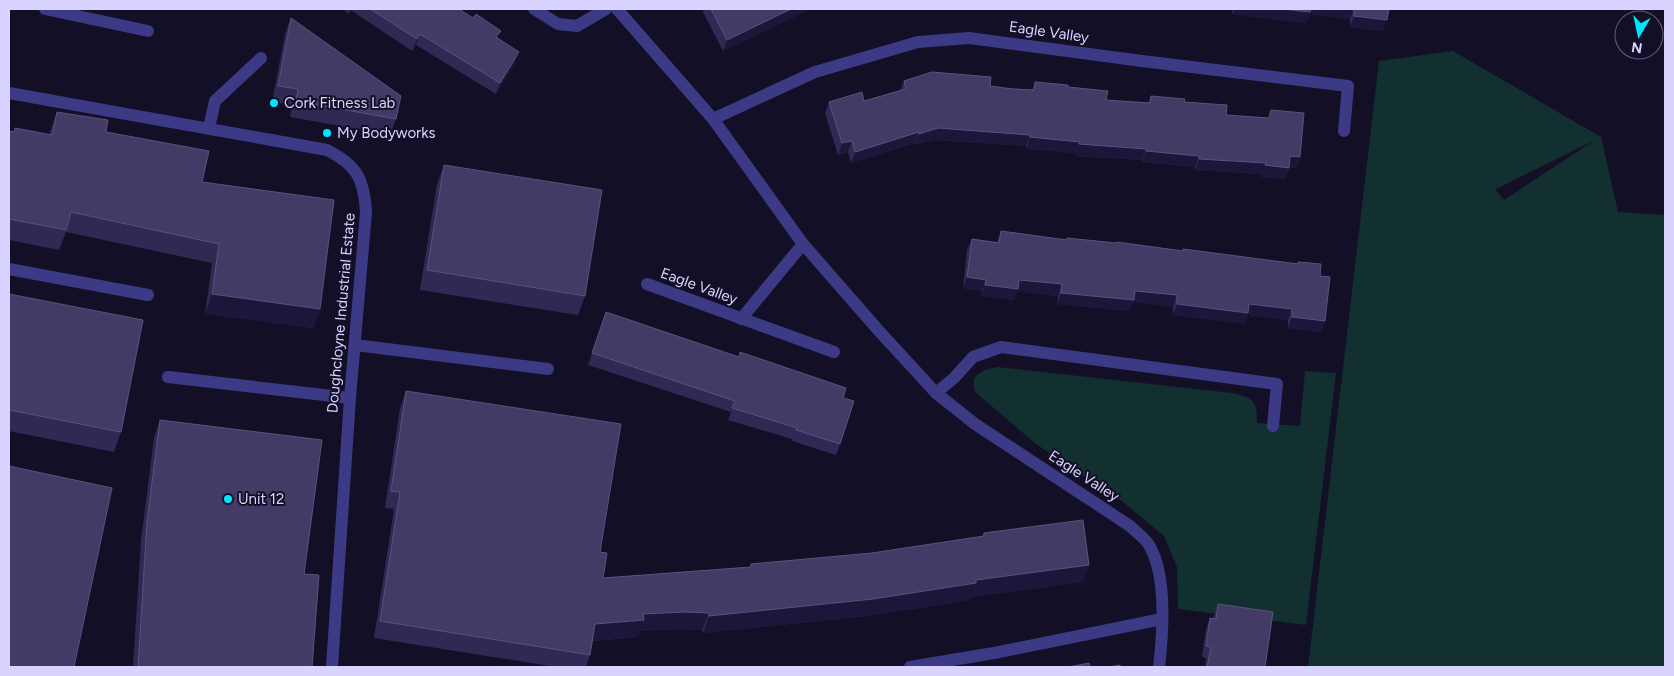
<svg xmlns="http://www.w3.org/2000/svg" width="1674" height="676" font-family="Figtree,sans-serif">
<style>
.green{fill:#12302f;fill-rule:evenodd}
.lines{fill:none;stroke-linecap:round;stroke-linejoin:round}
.lane{stroke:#3d3a85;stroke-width:12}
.street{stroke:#3d3a85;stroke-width:12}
.wall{fill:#312854}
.shaded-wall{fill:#1d163a}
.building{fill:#433a66;stroke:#5a527e}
.poi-dot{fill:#00e5ff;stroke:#130f26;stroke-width:2}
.labels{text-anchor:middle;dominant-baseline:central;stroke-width:4;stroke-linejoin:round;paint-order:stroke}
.street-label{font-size:15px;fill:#d9d4ff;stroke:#130f26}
.poi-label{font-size:15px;fill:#d9d4ff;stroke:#130f26;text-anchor:start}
</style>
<rect width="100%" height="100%" fill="#130f26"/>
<!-- green -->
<g class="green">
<path d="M1453,51L1601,137L1618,212L1665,215V667H1308L1379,61ZM1595,140L1504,200L1496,190V189Z"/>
<path d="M997,367L1232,393C1254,398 1257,401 1257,423L1300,426L1305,371L1336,373L1306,625L1178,609L1177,567L1164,536L1122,501L1069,467L1035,443L976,393C968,375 982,370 997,367Z"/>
</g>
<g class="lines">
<!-- lane -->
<g class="lane">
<polyline points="45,9 148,31"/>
<polyline points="209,128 215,101 261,58"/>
<polyline points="9,269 148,295"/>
<polyline points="355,345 548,369"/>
<polyline points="168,377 350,398"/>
</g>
<!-- street -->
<g class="street">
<polyline points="534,9 558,24 577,26 606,9"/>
<path d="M617,9L713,119L803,244L879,331L936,393L975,424L1130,526C1136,532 1145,538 1149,545C1167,575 1163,633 1159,667"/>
<path d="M9,93L327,150C357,165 364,179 366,212L350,398L332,667"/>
<polyline points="713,119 815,72 918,42 969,38 1142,61 1348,86 1344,131"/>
<polyline points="647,284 834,352"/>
<polyline points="741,319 803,244"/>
<polyline points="936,393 954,378 973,357 1001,347 1277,384 1273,426"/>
<polyline points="910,667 994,653 1162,619"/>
</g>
</g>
<!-- wall -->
<g class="wall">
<polygon points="344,9 459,9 498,38 515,63 496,94 416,45 412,51 352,11 348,14"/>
<polygon points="704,9 810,9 723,51 703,12"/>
<polygon points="1232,9 1389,9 1383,31 1350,27 1350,19 1310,14 1306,23 1232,14"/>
<polygon points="291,18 396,119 390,135 290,117 292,105 272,102 285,34"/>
<polygon points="904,81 990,86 1032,90 1035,82 1068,87 1106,100 1148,103 1151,96 1184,102 1226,115 1268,118 1271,110 1300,157 1296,168 1289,167 1285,179 1261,177 1262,174 1195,170 1195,167 1142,162 1142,160 1075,156 1076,153 1026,149 1026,146 934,140 915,145 915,143 851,163 848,152 838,155 825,113 829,102 864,101 900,90"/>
<polygon points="57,112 106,132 202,182 320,309 313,328 205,314 212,263 66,232 59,250 9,240 9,131 49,135"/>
<polygon points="444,165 585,296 578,315 420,290 437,184"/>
<polygon points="1001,231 1067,240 1067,238 1182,251 1183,249 1297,264 1298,262 1320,276 1325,321 1321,332 1288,328 1288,320 1248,315 1244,324 1173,315 1173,307 1133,302 1129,311 1057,304 1058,296 1017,291 1014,300 981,296 982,291 963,288 967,250 972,239 997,242"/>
<polygon points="9,294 121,432 114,452 9,431"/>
<polygon points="606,312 843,398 840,444 836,455 792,441 792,439 728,420 731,412 588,365"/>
<polygon points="406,391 600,552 603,578 750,567 751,564 872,553 982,536 984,533 1089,565 1083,582 971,597 970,600 867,616 703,633 702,630 680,629 640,631 638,637 593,641 590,655 586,667 556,667 374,638 394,509 385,508 400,408"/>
<polygon points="160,420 304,574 312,667 133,667 141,540 154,438"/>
<polygon points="1218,604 1265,667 1205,667 1206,658 1202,657 1206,629 1210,618 1213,618"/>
</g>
<!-- shaded-wall -->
<g class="shaded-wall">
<polygon points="350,9 352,9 352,11 348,14"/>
<polygon points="791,9 810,9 723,51 727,40"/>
<polygon points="1175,9 1189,9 1188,10"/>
<polygon points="1234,9 1354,9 1350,19 1310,14 1306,23 1232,14"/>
<polygon points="1354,16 1387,20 1383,31 1350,27"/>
<polygon points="420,34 416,45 412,51 417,39"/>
<polygon points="519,52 515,63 496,94 500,83"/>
<polygon points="938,128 1030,135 1026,146 934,140 915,145 919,134"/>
<polygon points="919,132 915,143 851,163 855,152"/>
<polygon points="1030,137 1080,142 1076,153 1026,149"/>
<polygon points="852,141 848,152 838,155 842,143"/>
<polygon points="1079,144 1146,149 1142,160 1075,156"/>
<polygon points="1146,151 1199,156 1195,167 1142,162"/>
<polygon points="1290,156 1300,157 1296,168 1286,167"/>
<polygon points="1199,159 1266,163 1262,174 1195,170"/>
<polygon points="1265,165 1289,168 1285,179 1261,177"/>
<polygon points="967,277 986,280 982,291 963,288"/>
<polygon points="1019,280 1062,284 1058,296 1017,291 1014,300 981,296 985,285"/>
<polygon points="1135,291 1177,295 1173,307 1133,302 1129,311 1057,304 1061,293"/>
<polygon points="212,294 320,309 313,328 205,314"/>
<polygon points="1177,304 1249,304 1292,309 1288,320 1248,315 1244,324 1173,315"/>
<polygon points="1292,317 1325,321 1321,332 1288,328"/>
<polygon points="1089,565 1083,582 971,597 970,600 867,616 703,633 709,616"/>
<polygon points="686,612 709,613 702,630 680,629 640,631 638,637 589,641 595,624 643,614"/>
</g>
<!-- building -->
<g class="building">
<polygon points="370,9 459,9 473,18 476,14 501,31 496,37 519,52 500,83 420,34 417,39"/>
<polygon points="711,9 791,9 727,40"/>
<polygon points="1283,9 1311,9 1310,12"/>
<polygon points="1354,9 1389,9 1387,20 1354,16"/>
<polygon points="291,18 401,96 396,119 296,101 298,89 278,86"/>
<polygon points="932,72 991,77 990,86 1012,89 1034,90 1035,82 1068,85 1068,87 1108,91 1106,100 1150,103 1151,96 1185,99 1184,102 1227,105 1226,115 1269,118 1271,110 1304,113 1300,157 1290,156 1289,168 1265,165 1266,163 1199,159 1199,156 1146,151 1146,149 1079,144 1080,142 1030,137 1030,135 938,128 919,134 919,132 855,152 852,141 842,143 829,102 862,92 864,101 906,89 904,81"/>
<polygon points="57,112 108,120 106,132 209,151 202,182 334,200 320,309 212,294 219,244 71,212 66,230 9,219 9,131 14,132 15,128 52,135"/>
<polygon points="444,165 602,190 585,296 427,270"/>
<polygon points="1001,231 1067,240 1067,238 1116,243 1117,242 1183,251 1183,249 1298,264 1298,262 1321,264 1320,276 1330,277 1325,321 1292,317 1292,309 1249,304 1248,313 1177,304 1177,295 1135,291 1134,300 1061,293 1062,284 1019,280 1018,289 985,285 986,280 967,277 972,239 999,243"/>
<polygon points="9,294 143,320 121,432 9,410"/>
<polygon points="606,312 739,357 740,352 846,388 843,398 854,401 840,444 796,430 797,428 732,408 735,401 592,353"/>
<polygon points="406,391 621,424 600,552 607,553 603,578 751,567 751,564 872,553 984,536 984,533 1083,520 1089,565 976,580 976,583 873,599 709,616 709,613 686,612 643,614 644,620 595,624 590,655 380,621 400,492 391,491"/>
<polygon points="160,420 322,440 304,574 319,575 312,667 138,667 147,522"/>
<polygon points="9,466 112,488 74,667 9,667"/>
<polygon points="1218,604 1273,612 1265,667 1207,667 1211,647 1206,646 1210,618 1216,619"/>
<polygon points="1089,663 1090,667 1068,667"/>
<polygon points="1120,665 1121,667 1109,667"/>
</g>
<!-- markers -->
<g class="poi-dot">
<circle cx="274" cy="103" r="5"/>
<circle cx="327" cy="133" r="5"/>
<circle cx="228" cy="499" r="5"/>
</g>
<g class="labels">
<!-- street labels -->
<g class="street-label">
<text transform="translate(1049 32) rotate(8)">Eagle Valley</text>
<text transform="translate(699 286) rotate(20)">Eagle Valley</text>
<text transform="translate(341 313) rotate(-85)">Doughcloyne Industrial Estate</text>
<text transform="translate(1084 476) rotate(33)">Eagle Valley</text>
</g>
<!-- poi labels -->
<g class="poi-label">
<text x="284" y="103">Cork Fitness Lab</text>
<text x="337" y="133">My Bodyworks</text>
<text x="238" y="499">Unit 12</text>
</g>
</g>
<!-- border -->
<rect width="1674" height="676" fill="none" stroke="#d9d4ff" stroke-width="20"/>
<!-- north arrow -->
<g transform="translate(1639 35) rotate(189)"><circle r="24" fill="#130f26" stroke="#625e7d"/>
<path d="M0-4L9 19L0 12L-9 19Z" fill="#00e5ff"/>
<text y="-8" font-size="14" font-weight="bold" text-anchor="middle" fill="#d9d4ff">N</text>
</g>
</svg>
